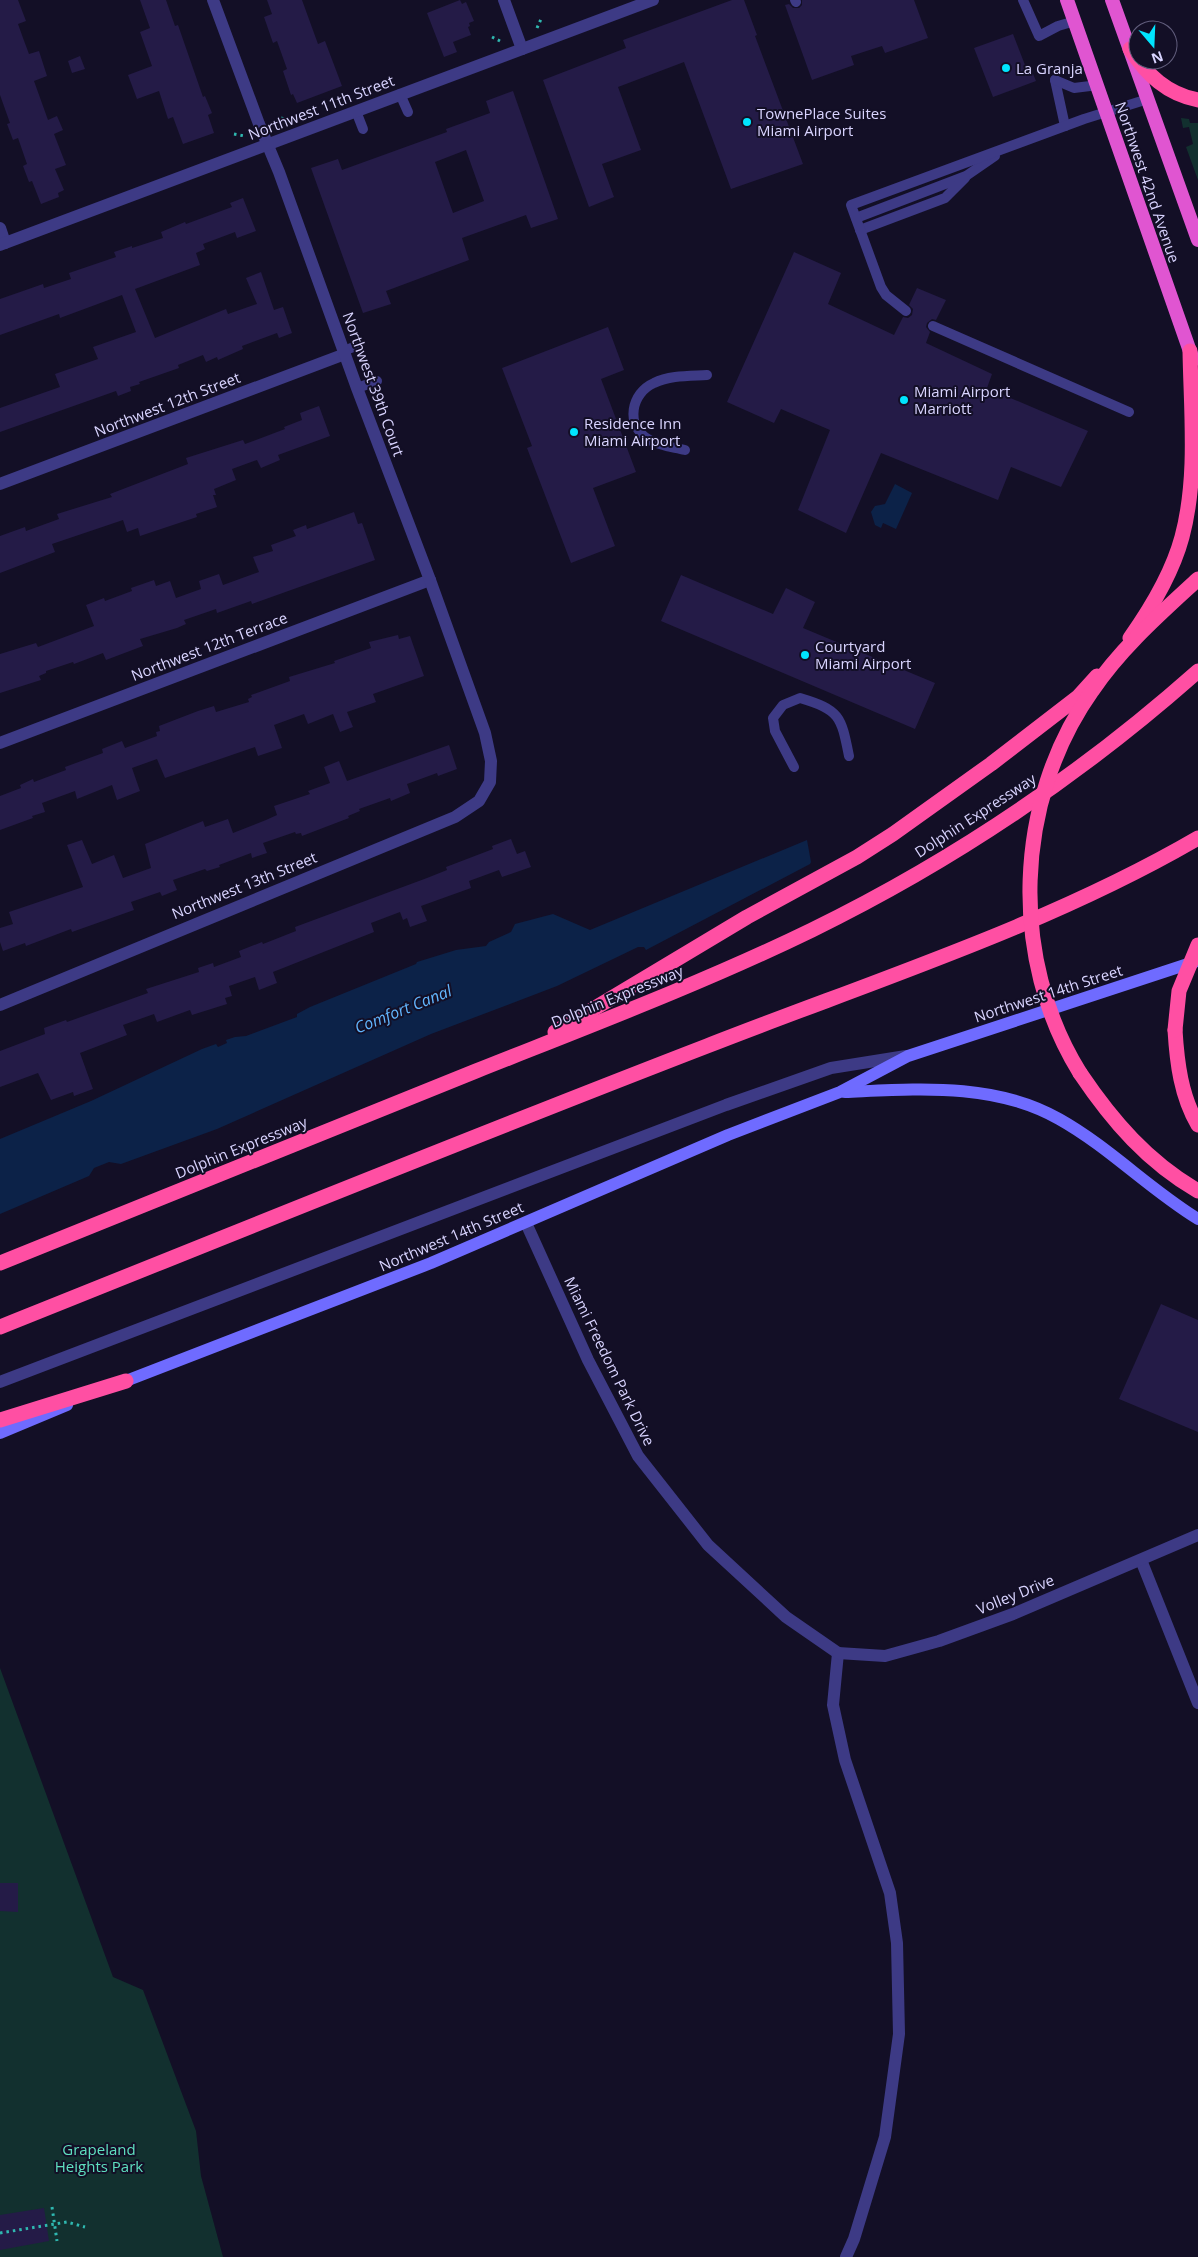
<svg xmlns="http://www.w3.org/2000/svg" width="1198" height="2257" font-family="'Open Sans',sans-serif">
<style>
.green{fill:#12302f}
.water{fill:#0c2248}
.building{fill:#241b47;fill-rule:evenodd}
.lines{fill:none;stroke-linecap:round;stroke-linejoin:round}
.path{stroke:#2fb8b0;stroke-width:3;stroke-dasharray:2.5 4;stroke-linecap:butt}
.service{stroke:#3d3a85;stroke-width:10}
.minor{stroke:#3d3a85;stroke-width:12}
.tertiary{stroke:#3d3a85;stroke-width:12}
.secondary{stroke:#6f6bff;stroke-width:12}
.trunk{stroke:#e055d1;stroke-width:14}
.motorway{stroke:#ff4fa3;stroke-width:15}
.motorway-bridge{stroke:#ff4fa3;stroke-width:15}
.poi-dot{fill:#00e5ff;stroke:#130f26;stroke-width:2}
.labels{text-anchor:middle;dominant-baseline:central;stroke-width:4;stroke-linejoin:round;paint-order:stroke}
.poi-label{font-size:15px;fill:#d9d4ff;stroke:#130f26;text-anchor:start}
.street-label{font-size:15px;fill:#d9d4ff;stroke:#130f26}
.park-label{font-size:15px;fill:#5fe0c0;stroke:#130f26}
.water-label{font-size:16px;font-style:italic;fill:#62b6ff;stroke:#130f26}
</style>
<rect width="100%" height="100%" fill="#130f26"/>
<!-- green -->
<g class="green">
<polygon points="1181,118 1189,119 1190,123 1198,123 1198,180 1186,147 1193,144 1189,127 1183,128"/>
<polygon points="0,1668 113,1977 143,1990 196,2131 201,2176 223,2257 0,2257"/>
</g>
<!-- water -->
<g class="water">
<polygon points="895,484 912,493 896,529 883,523 881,528 875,525 871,512 875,506 885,504"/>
<polygon points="807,840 811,862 810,864 646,950 644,947 638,947 557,986 431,1034 217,1129 121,1164 109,1162 94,1168 89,1176 0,1214 0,1139 91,1101 202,1049 216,1044 218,1047 227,1043 226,1040 235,1037 246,1036 297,1017 297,1014 310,1007 416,964 417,962 456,950 486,946 489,942 511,932 515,924 553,914 590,930"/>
</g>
<!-- building -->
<g class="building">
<polygon points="0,0 18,0 26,21 18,24 23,38 29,54 39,51 47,76 34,81 48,120 57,116 63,130 54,134 66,165 55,169 64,190 58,193 59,197 41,204 32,181 29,182 23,166 27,164 18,138 13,140 7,124 10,123 0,95"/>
<polygon points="140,0 166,0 175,26 178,25 203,97 205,96 212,113 208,115 214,133 183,144 173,117 168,119 159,91 137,99 128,75 152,66 140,32 150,28"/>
<polygon points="267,0 302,0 318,44 325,41 342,86 297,103 293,94 291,95 283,71 287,69 277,41 273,43 264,17 272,14"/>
<polygon points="460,0 462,4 466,2 474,21 469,23 470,26 468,27 471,35 453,42 457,52 444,57 427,13"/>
<polygon points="732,0 744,0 757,35 755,36 803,164 731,189 684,62 618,87 641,150 602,164 614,197 589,207 543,80 626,48 623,40"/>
<polygon points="802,0 914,0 928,38 885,53 882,46 851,56 854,65 812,80 785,5 789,4 793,8 799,8 802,5"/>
<polygon points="1013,34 1025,65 1029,64 1036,81 993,97 974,48"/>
<polygon points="80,56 85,69 72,73 68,61"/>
<path d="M513,91L558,219L531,228L526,215L462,238L469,260L386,291L391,304L363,313L311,168L338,159L342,170L447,132L446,129L490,113L486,101ZM466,150L484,201L453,213L435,162Z"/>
<polygon points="243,198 256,231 237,238 235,232 203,244 205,249 196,253 200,265 135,289 155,338 226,309 228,314 257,304 246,278 261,272 274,310 283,307 292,333 279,338 277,333 242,346 243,349 218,360 217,357 206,362 203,355 178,365 179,368 139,382 140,384 130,387 131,391 118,396 116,391 0,432 0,408 60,387 55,374 98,359 93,347 136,332 122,295 60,318 59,314 0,335 0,299 43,284 44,288 71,279 69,273 116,257 114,252 132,246 132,248 163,238 161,232 185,222 186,224 232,207 230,203"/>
<polygon points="794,252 841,273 828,304 894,335 903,317 908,318 912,315 913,309 909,305 917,288 946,300 936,320 932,319 927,323 926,327 930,332 926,343 992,374 987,388 1088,431 1061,487 1011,467 998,500 881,453 846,533 798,510 830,430 781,409 774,423 727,402"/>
<polygon points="608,327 624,370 601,379 636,472 593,488 615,546 571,563 527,448 532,446 502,368"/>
<polygon points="319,406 330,436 278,455 280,460 261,468 257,460 232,469 236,480 214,489 216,495 213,495 217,507 196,514 197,517 140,536 138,528 127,532 123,520 52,544 55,552 0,573 0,536 25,527 26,531 59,519 57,514 112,497 110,494 188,464 186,458 243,440 245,444 285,429 284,427 302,420 300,413"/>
<polygon points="354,512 358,524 362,523 375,560 252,604 251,601 217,613 216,609 184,620 186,624 177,628 140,639 143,646 106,660 103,653 74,664 73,662 46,671 46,673 39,676 41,680 0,693 0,654 36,643 38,647 94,626 86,605 104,598 105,601 132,591 131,588 154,580 156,586 170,581 176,598 201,589 199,581 219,574 223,585 259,572 253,557 273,551 271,545 296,536 293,530 306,525 307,529"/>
<polygon points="681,575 773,614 786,588 815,602 803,628 935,683 915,729 661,621"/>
<polygon points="398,635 399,639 410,636 424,676 373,694 376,702 347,712 353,727 340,732 333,714 308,724 304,714 274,725 282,748 258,756 255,747 165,778 157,759 132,768 140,791 117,800 112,785 77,799 75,791 42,803 45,812 32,816 33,818 0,830 0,796 21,788 20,785 33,779 34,782 66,770 65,767 103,753 102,749 122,741 125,748 157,736 156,732 160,731 159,726 198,711 214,706 216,712 249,702 248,699 252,697 251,695 290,681 289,677 335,663 334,661 371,648 369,642"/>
<polygon points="449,745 457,769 438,776 437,773 407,784 410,793 391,801 390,798 359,809 360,811 348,816 349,818 302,836 301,833 296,834 295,832 263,843 267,853 252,858 251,853 219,865 220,867 207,871 205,869 173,880 177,890 162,896 160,892 131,902 134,910 72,932 71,929 26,946 25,943 3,951 0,942 0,928 13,924 9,912 83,887 67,845 82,840 92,864 114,855 123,878 151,868 145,844 203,821 205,827 228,819 233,833 266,820 277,815 274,806 310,794 308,791 330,783 324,767 339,761 347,781"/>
<polygon points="511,839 517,854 525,851 531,867 502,877 499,870 469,881 471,888 421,906 427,921 410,927 407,918 403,920 400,912 371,923 374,932 273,972 277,983 259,990 255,977 229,986 232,996 225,998 227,1004 192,1015 190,1010 157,1022 154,1014 123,1025 127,1035 80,1053 93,1089 74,1096 73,1092 51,1100 38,1073 0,1087 0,1051 45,1034 44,1028 66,1020 67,1022 148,993 146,989 199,972 198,968 213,963 214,967 241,957 239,951 262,942 263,944 296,931 295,927 427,878 447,870 446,867 493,849 492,846"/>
<polygon points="1161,1304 1198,1320 1198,1432 1119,1399"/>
<polygon points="0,1883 18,1883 18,1912 0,1911"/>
<polygon points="44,2208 49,2241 0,2250 0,2215"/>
</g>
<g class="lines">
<!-- path -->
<g class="path">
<polyline points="537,28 541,19"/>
<polyline points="492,37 500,41"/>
<polyline points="280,124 283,117"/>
<polyline points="234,134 245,136"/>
<polyline points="52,2207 57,2241"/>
<polyline points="0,2233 67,2222 85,2227"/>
</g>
<!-- service -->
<g class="service">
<polyline points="795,0 796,2"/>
<polyline points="1023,0 1039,36 1058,26 1075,21"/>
<polyline points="1055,80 1065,126"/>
<polyline points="1055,80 1074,88 1098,85"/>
<polyline points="400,94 408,112"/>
<polyline points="356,111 363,129"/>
<polyline points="856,218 966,176 995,156"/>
<polyline points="860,230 945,198 965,178"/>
<polyline points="906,311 886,295 881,287 851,205 1084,119 1148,99"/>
<polyline points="933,326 1129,412"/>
<polyline points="344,351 358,345"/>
<polyline points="357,388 377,381"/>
<path d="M685,450C673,447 658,446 648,439C625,425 631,393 654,383C670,375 690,376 707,375"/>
<path d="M794,767L775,731L773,718L783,705L800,698C840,710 841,716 849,756"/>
</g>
<!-- minor -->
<g class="minor">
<polyline points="504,0 522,49"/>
<polyline points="0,228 5,243"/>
<polyline points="0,484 345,354"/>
<polyline points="0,743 430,580"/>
<polyline points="0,1005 455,817 479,801 490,782 491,761 485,733 430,580 357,388 279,172 259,124 213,0"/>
<polyline points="526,1223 588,1360 638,1456 708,1545 786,1617 838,1653 833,1705 845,1760 890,1893 897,1943 899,2034 885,2137 854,2239 846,2257"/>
<polyline points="1141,1560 1198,1703"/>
<polyline points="838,1653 885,1656 939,1641 1013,1614 1198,1535"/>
</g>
<!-- tertiary -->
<g class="tertiary">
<polyline points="0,245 653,0"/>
<polyline points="0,1382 726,1105 831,1068 906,1056"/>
</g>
<!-- secondary -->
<g class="secondary">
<path d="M845,1092C917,1089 994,1082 1059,1119C1109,1147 1149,1189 1198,1219"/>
<polyline points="118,1384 431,1263 728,1135 840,1092 908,1056 1197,961"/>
<polyline points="0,1433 67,1405"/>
</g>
<!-- trunk -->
<g class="trunk">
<polyline points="1067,0 1193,360"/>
<polyline points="1112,0 1198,240"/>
</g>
<!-- motorway -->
<g class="motorway">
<path d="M1130,49C1147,75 1167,94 1198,100"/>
<path d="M1130,638C1152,607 1172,574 1182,537C1198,477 1191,412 1190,351"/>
<path d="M1175,1030C1177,1063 1181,1096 1198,1125"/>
<polyline points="555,1032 747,917 857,857 893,834 991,764 1078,697 1097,676"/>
<path d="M1080,1073C1113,1122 1148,1162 1198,1191"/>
<path d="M0,1263C159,1199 318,1135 476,1071C589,1026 703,983 812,930C951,862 1083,773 1198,671"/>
<path d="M0,1327C235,1233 471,1137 707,1046C870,982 1047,926 1198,838"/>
<polyline points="0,1420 126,1381"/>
</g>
<!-- motorway-bridge -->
<g class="motorway-bridge">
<polyline points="1175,1030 1179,991 1198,945"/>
<path d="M1080,1073C1009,959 1014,801 1092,691C1121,648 1160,614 1198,579"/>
</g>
</g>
<!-- markers -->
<g class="poi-dot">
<circle cx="1006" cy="68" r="5"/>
<circle cx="747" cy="122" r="5"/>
<circle cx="904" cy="400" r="5"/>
<circle cx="574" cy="432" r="5"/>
<circle cx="805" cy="655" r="5"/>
</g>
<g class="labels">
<!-- poi labels -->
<g class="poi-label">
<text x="1016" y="68">La Granja</text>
<text x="757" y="113">TownePlace Suites<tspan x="757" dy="17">Miami Airport</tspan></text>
<text x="914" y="391">Miami Airport<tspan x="914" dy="17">Marriott</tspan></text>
<text x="584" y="423">Residence Inn<tspan x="584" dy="17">Miami Airport</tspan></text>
<text x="815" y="646">Courtyard<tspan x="815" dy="17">Miami Airport</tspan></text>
</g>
<!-- street labels -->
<g class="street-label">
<text transform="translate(321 107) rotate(-21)">Northwest 11th Street</text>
<text transform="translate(1148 182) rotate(71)">Northwest 42nd Avenue</text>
<text transform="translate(374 384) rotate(70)">Northwest 39th Court</text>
<text transform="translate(167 404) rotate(-21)">Northwest 12th Street</text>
<text transform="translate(209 646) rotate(-21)">Northwest 12th Terrace</text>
<text transform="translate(975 815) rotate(-33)">Dolphin Expressway</text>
<text transform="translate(244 885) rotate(-22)">Northwest 13th Street</text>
<text transform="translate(1048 993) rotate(-18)">Northwest 14th Street</text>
<text transform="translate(617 996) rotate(-22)">Dolphin Expressway</text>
<text transform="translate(241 1147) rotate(-22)">Dolphin Expressway</text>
<text transform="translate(451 1236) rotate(-23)">Northwest 14th Street</text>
<text transform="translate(610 1361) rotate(64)">Miami Freedom Park Drive</text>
<text transform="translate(1015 1594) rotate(-22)">Volley Drive</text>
</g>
<!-- park labels -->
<g class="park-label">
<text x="99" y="2149">Grapeland<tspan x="99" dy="17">Heights Park</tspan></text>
</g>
<!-- water labels -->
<g class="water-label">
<text transform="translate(403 1009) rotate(-22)">Comfort Canal</text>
</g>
</g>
<!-- north arrow -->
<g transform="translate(1153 45) rotate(161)"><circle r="24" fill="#130f26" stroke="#625e7d"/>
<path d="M0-4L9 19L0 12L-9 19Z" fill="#00e5ff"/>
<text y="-8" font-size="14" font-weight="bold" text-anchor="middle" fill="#d9d4ff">N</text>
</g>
</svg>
